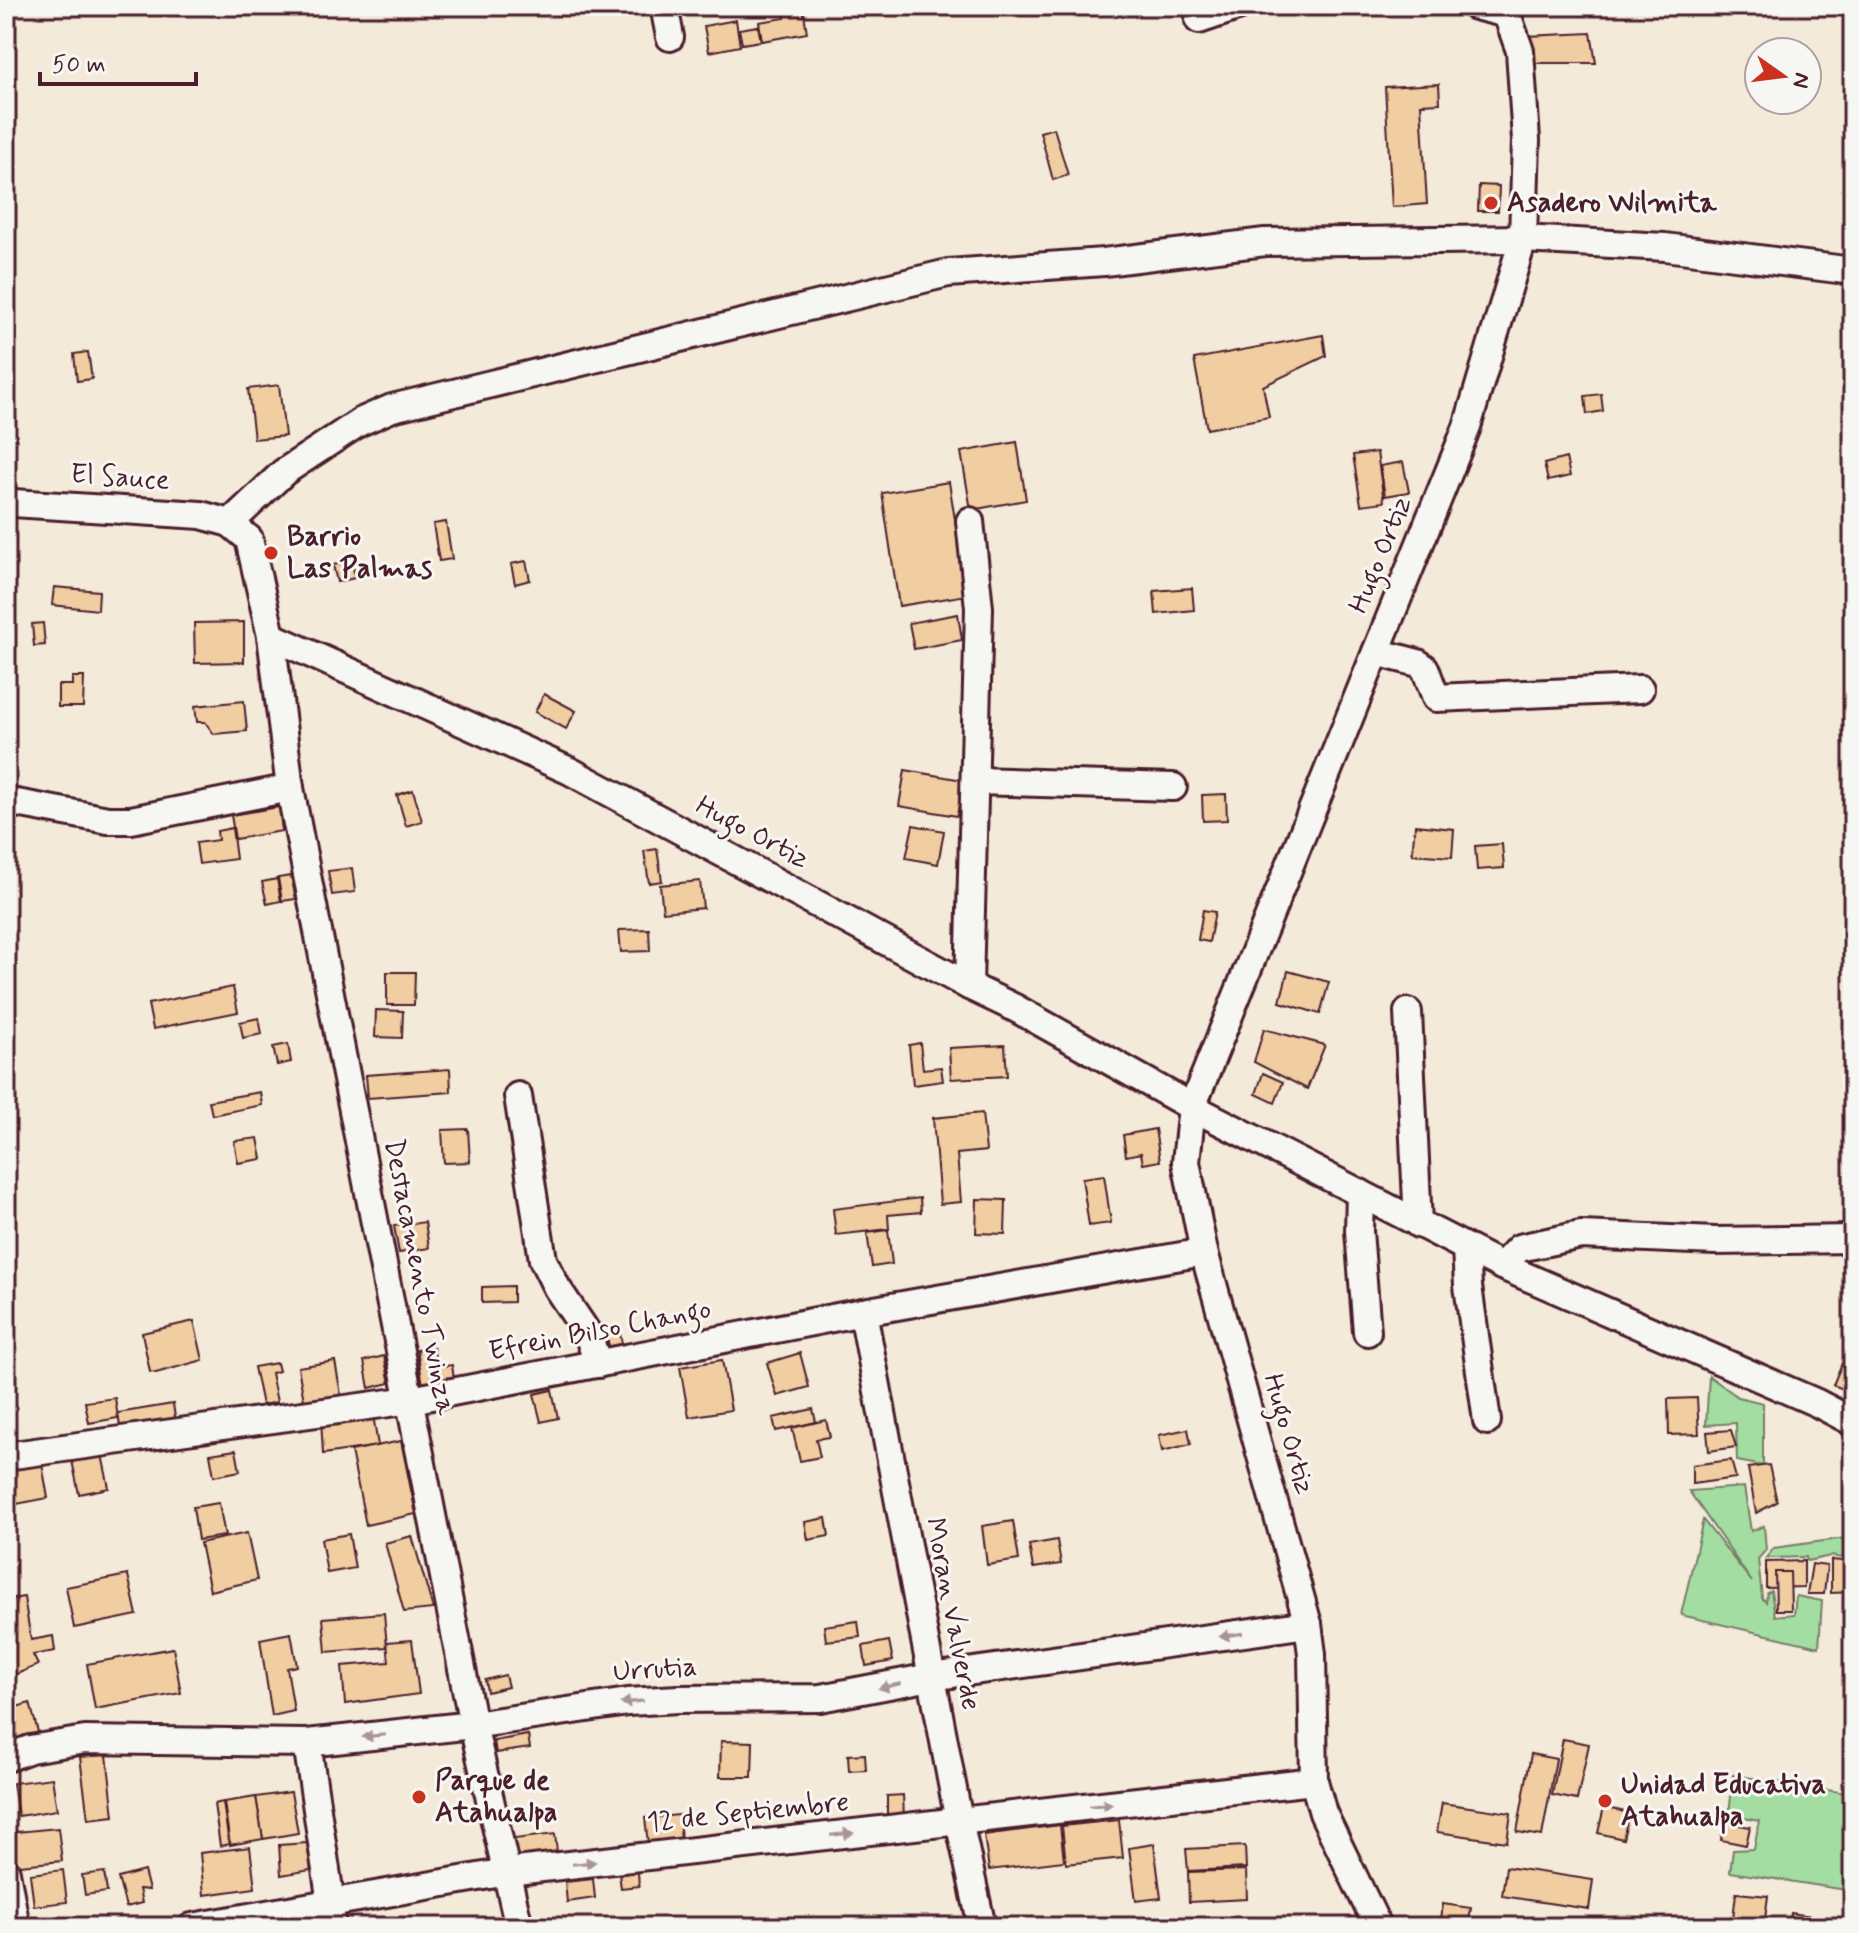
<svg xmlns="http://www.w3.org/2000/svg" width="1859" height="1933" font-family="Mynerve,sans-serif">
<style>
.green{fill:#a3dda2;stroke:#767e66;stroke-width:2}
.building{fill:#f1cda2;stroke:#4a1f2b;stroke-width:2}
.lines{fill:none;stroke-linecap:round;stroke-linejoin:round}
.minor-casing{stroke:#4a1f2b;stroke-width:32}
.minor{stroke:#f6f6f2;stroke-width:26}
.oneway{fill:#a99598}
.poi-dot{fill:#c8321e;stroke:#f6f6f2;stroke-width:3}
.labels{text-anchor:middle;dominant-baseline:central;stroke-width:6;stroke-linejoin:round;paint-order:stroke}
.poi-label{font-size:28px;font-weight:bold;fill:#4a1f2b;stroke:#f6f6f2;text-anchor:start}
.street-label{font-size:28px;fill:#4a1f2b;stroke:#f6f6f2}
</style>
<rect width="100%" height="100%" fill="#f4eada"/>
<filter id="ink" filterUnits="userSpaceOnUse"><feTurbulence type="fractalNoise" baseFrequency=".0125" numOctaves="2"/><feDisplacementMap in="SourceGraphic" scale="16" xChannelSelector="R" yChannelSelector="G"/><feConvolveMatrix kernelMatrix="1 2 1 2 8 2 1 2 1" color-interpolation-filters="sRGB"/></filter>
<g filter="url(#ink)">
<!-- green -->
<g class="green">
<polygon points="1709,1376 1738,1397 1763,1403 1763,1466 1737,1461 1736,1423 1706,1425"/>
<polygon points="1744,1487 1751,1531 1764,1526 1766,1550 1758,1559 1762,1598 1766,1602 1767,1593 1771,1591 1775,1616 1794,1614 1796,1596 1822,1601 1819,1647 1681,1615 1703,1520 1752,1582 1689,1491"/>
<polygon points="1853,1537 1853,1560 1831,1556 1807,1561 1806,1557 1766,1558 1774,1548"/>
<polygon points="1733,1775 1853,1794 1853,1891 1730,1872 1733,1850 1754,1849 1759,1821 1729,1815"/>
</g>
<!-- building -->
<g class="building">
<polygon points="783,6 803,6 807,33 762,41 759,22 785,18"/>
<polygon points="736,20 740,46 709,52 704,26"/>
<polygon points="758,26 761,41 742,44 739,29"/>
<polygon points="1591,33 1596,63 1533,63 1526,36"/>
<polygon points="1439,84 1440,103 1421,104 1427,204 1392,207 1385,87"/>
<polygon points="1054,128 1068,175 1053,180 1040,132"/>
<polygon points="1479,185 1499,186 1498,211 1478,211"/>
<polygon points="1323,335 1326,356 1263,386 1269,417 1207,429 1194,359"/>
<polygon points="88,352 92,379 77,381 74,354"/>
<polygon points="279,385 285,436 254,439 248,389"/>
<polygon points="1601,394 1603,411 1587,414 1585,396"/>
<polygon points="1017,442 1026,500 971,510 961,452"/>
<polygon points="1377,452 1384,502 1361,505 1353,455"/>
<polygon points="1566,458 1570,476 1548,481 1544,464"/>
<polygon points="1403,462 1409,492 1385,496 1380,466"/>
<polygon points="1853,474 1853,509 1849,510 1844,476"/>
<polygon points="949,482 967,595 899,606 882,493"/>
<polygon points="446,522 452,559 439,561 433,524"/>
<polygon points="352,561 355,578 337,582 333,565"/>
<polygon points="526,561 530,580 515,584 511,564"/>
<polygon points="54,587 99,591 98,610 52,605"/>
<polygon points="1192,588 1194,610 1156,614 1154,591"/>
<polygon points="958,614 962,640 914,649 909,623"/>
<polygon points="244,622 244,662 195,663 194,623"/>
<polygon points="43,623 45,645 34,646 32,624"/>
<polygon points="72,677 84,677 83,707 58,707 58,685 72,685"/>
<polygon points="544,694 576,711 566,729 535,712"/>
<polygon points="244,701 247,731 214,734 205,722 197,722 195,706"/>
<polygon points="905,770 963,780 957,816 899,806"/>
<polygon points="413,790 422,821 406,826 397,795"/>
<polygon points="1226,794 1227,820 1203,821 1202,795"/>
<polygon points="279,807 282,831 235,839 231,815"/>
<polygon points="913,825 944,831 938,864 906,858"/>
<polygon points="1415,825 1454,829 1452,857 1412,854"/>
<polygon points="232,828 236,859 199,864 196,843 218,840 217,831"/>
<polygon points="1502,844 1504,868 1477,870 1475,846"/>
<polygon points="657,849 662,881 649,883 644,851"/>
<polygon points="352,868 355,892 332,895 328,871"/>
<polygon points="291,876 296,899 282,901 278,878"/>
<polygon points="277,879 281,901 267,904 262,882"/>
<polygon points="700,881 703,908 663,912 660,885"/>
<polygon points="1203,910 1215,912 1209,942 1198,940"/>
<polygon points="649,929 650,951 621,952 619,930"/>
<polygon points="1288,971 1329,982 1320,1014 1280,1002"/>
<polygon points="387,972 415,972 414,1005 387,1005"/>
<polygon points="233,987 238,1012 153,1029 148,1004"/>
<polygon points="376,1010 403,1011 402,1038 375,1037"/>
<polygon points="259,1018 262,1034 243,1038 240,1022"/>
<polygon points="1264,1029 1325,1045 1307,1089 1254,1062"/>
<polygon points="920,1043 923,1069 941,1067 943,1081 913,1085 909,1045"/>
<polygon points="288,1044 291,1062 277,1065 273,1047"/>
<polygon points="1005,1045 1007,1076 951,1079 949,1048"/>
<polygon points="450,1069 451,1092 368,1098 366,1075"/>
<polygon points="1263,1073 1283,1082 1275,1103 1256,1094"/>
<polygon points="260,1092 262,1105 212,1115 209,1101"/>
<polygon points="982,1113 986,1151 957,1154 961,1202 940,1204 933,1118"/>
<polygon points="468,1129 470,1162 444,1163 442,1130"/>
<polygon points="1155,1129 1160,1161 1143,1164 1141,1153 1126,1156 1123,1135"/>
<polygon points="258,1138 262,1159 238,1163 234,1141"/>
<polygon points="1104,1175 1111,1223 1089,1226 1082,1178"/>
<polygon points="920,1198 921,1212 888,1215 889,1229 836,1235 833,1209"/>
<polygon points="977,1199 1006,1200 1005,1234 976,1233"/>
<polygon points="425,1222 429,1248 399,1253 394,1226"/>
<polygon points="888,1230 892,1264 872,1267 867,1233"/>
<polygon points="513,1286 513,1302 482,1303 482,1287"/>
<polygon points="194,1321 203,1360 156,1373 150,1372 142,1333"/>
<polygon points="619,1330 623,1347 610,1350 606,1333"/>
<polygon points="433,1347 437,1367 452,1365 454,1379 423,1385 417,1350"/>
<polygon points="800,1353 809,1387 777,1396 767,1363"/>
<polygon points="384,1356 390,1383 369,1388 364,1361"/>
<polygon points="722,1360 731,1410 689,1417 680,1367"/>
<polygon points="335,1361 341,1395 304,1401 298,1367"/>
<polygon points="277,1363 279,1371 271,1373 277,1402 262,1405 254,1367"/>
<polygon points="1842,1363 1853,1367 1853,1393 1833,1385"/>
<polygon points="552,1390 558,1418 541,1422 534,1394"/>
<polygon points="115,1398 118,1418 89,1423 85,1402"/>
<polygon points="1697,1398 1699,1434 1669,1435 1668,1399"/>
<polygon points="173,1404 176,1424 121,1433 118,1413"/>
<polygon points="813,1409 816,1422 776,1431 773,1418"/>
<polygon points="373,1415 378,1446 323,1454 321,1419"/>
<polygon points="826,1420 830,1437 816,1439 820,1457 800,1461 792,1428"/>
<polygon points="1188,1429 1191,1444 1162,1451 1159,1435"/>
<polygon points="1731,1430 1736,1447 1709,1451 1707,1432"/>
<polygon points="401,1441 416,1514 366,1525 351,1451"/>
<polygon points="100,1445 109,1488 79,1494 70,1451"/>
<polygon points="236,1450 240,1471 214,1476 210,1454"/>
<polygon points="41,1458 48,1498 6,1506 6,1465"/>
<polygon points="1731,1460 1736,1478 1692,1484 1692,1465"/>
<polygon points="1769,1465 1777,1502 1756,1513 1748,1468"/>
<polygon points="219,1503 225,1536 198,1540 193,1507"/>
<polygon points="826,1518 829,1536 808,1540 805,1522"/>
<polygon points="1013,1521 1019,1560 987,1565 982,1526"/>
<polygon points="247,1533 257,1580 210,1591 200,1543"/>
<polygon points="349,1534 355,1568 327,1573 321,1539"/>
<polygon points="412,1536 433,1609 404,1612 385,1543"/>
<polygon points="1057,1540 1061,1564 1033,1568 1029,1545"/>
<polygon points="1831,1560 1853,1562 1853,1592 1831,1593"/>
<polygon points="1804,1561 1804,1587 1766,1588 1766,1562"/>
<polygon points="1812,1564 1827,1566 1824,1594 1807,1594"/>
<polygon points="1775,1572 1790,1572 1791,1610 1776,1610"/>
<polygon points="128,1575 137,1615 74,1628 66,1587"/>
<polygon points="24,1597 31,1640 53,1636 55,1651 33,1655 38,1665 12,1676 6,1640 6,1600"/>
<polygon points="384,1613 387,1647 326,1652 323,1618"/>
<polygon points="858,1621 860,1637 826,1641 824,1626"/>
<polygon points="291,1633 297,1666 287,1668 294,1711 272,1716 260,1639"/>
<polygon points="412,1640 419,1694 345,1704 342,1666 389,1662 387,1642"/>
<polygon points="889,1641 893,1661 866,1666 863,1646"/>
<polygon points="173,1648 181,1693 95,1709 87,1664"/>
<polygon points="505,1675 508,1687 487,1692 485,1680"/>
<polygon points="30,1703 41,1743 6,1753 6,1710"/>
<polygon points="528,1735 530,1748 496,1753 494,1741"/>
<polygon points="1563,1739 1589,1744 1577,1800 1552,1795"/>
<polygon points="721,1741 753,1742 752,1777 720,1777"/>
<polygon points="865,1754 866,1770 849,1771 848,1755"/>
<polygon points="1531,1754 1556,1759 1542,1836 1517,1832"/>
<polygon points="107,1755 114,1816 88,1819 80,1757"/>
<polygon points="52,1778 57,1810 18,1816 13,1783"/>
<polygon points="291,1792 298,1833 263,1839 256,1797"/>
<polygon points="903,1795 904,1818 887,1819 887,1796"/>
<polygon points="256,1797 263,1839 230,1845 224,1802"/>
<polygon points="223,1802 229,1844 220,1846 214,1804"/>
<polygon points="1442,1803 1511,1813 1507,1842 1437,1832"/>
<polygon points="1604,1807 1629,1813 1623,1839 1598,1833"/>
<polygon points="679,1815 681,1840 648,1844 645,1818"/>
<polygon points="1119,1820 1123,1858 1066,1864 1062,1826"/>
<polygon points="1724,1822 1750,1827 1746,1845 1721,1840"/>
<polygon points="1060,1825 1064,1861 989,1870 984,1835"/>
<polygon points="58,1828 62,1861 9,1866 6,1833"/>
<polygon points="555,1834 558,1861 518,1866 514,1839"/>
<polygon points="307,1843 311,1870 281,1875 279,1845"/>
<polygon points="1154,1844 1161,1898 1136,1901 1129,1848"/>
<polygon points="1245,1846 1246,1868 1188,1871 1186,1849"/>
<polygon points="250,1847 255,1888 204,1895 200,1853"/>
<polygon points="1506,1867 1593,1880 1589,1909 1502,1896"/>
<polygon points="63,1870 67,1902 34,1906 30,1874"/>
<polygon points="1246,1870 1247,1899 1189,1902 1188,1872"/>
<polygon points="144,1871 149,1890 139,1889 142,1903 126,1907 118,1878"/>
<polygon points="104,1872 107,1892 85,1895 82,1875"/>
<polygon points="638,1872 639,1886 621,1888 619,1874"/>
<polygon points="593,1879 595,1898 567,1902 565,1882"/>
<polygon points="1736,1893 1768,1896 1764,1927 1732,1927"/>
<polygon points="1443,1904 1471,1908 1468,1927 1440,1927"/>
<polygon points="1791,1913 1819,1917 1818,1927 1789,1927"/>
<polygon points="1614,1919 1644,1923 1643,1927 1613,1927"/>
</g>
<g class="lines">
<!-- minor casing -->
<g class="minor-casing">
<g id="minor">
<polyline points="664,6 670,37"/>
<polyline points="1475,6 1507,14"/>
<polyline points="1199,20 1240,6"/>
<polyline points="6,499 13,503 201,515 230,523 249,539 271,636 290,788 473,1725 519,1927"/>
<polyline points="230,523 284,472 360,422 392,408 948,273 1104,262 1265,242 1523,239 1665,247 1853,271"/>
<polyline points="271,636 570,771 969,986 1015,1008 1192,1107 1502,1266 1817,1403 1853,1422"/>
<polyline points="1376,652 1418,663 1425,668 1436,698 1640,689"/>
<polyline points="975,781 1173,787"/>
<polyline points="6,801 108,820 131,820 290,788"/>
<polyline points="969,986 979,608 970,521"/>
<polyline points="1408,1012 1418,1224"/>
<polyline points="518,1096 543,1260 557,1288 588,1334 598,1364"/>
<polyline points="1360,1193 1359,1231 1367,1332"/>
<polyline points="1466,1248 1468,1286 1487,1421"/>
<polyline points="1502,1266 1519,1248 1581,1235 1715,1241 1853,1239"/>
<polyline points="863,1312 959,1821 982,1927"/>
<polyline points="6,1456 411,1400 863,1312 1204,1252"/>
<polyline points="307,1743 331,1903 331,1927"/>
<polyline points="6,1758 30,1749 85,1740 307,1743 473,1725 628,1702 678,1699 820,1698 931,1677 1308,1624"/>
<polyline points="6,1872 16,1927"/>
<polyline points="192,1927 507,1872 1314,1781"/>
<polyline points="1378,1927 1323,1813 1314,1781 1312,1654 1308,1624 1204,1252 1186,1162 1192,1107 1467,427 1523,239 1526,140 1520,51 1504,6"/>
</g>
</g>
<!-- minor -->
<use href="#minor" class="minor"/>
</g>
<!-- one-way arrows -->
<defs><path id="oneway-solid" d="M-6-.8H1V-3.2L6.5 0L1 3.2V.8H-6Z" transform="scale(2)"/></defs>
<g class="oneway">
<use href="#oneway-solid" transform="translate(1231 1635) rotate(172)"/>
<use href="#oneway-solid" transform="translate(890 1686) rotate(168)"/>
<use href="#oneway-solid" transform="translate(632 1702) rotate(175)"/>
<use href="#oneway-solid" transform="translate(374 1736) rotate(174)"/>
<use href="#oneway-solid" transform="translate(1101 1805) rotate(-6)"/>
<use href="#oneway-solid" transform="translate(842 1834) rotate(-6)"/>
<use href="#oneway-solid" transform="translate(584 1863) rotate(-6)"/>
</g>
</g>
<!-- markers -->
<g class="poi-dot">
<circle cx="1491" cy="203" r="8"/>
<circle cx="271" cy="553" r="8"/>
<circle cx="419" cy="1797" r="8"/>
<circle cx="1605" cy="1801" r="8"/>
</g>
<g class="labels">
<!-- poi labels -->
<g class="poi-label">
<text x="1507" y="203">Asadero Wilmita</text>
<text x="287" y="537">Barrio<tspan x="287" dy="32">Las Palmas</tspan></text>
<text x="435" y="1781">Parque de<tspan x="435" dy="32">Atahualpa</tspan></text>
<text x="1621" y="1785">Unidad Educativa<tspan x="1621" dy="32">Atahualpa</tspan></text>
</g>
<!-- street labels -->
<g class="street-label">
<text transform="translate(120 478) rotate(4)">El Sauce</text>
<text transform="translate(1381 555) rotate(-68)">Hugo Ortiz</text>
<text transform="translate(752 833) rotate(28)">Hugo Ortiz</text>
<text transform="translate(419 1277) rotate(79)">Destacamento Twinza</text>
<text transform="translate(600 1331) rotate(-11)">Efrein Bilso Chango</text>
<text transform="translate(1288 1434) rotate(74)">Hugo Ortiz</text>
<text transform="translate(952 1614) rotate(79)">Moran Valverde</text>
<text transform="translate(655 1670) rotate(-4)">Urrutia</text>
<text transform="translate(748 1813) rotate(-6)">12 de Septiembre</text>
</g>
</g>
<!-- margin -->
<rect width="1859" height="1933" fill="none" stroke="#f6f6f2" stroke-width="32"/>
<rect x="16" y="16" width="1827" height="1901" fill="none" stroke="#4a1f2b" stroke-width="3" filter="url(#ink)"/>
<!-- north arrow -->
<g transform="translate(1783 76) rotate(104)"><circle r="38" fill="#f6f6f2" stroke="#b1a0a2" stroke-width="2"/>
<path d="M0-6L14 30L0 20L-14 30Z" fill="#c8321e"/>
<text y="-12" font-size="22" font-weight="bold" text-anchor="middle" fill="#4a1f2b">N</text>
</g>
<!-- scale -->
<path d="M40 72v12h156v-12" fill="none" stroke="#4a1f2b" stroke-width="4"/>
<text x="52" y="72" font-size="24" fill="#4a1f2b" stroke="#f6f6f2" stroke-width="6" paint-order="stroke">50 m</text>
</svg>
